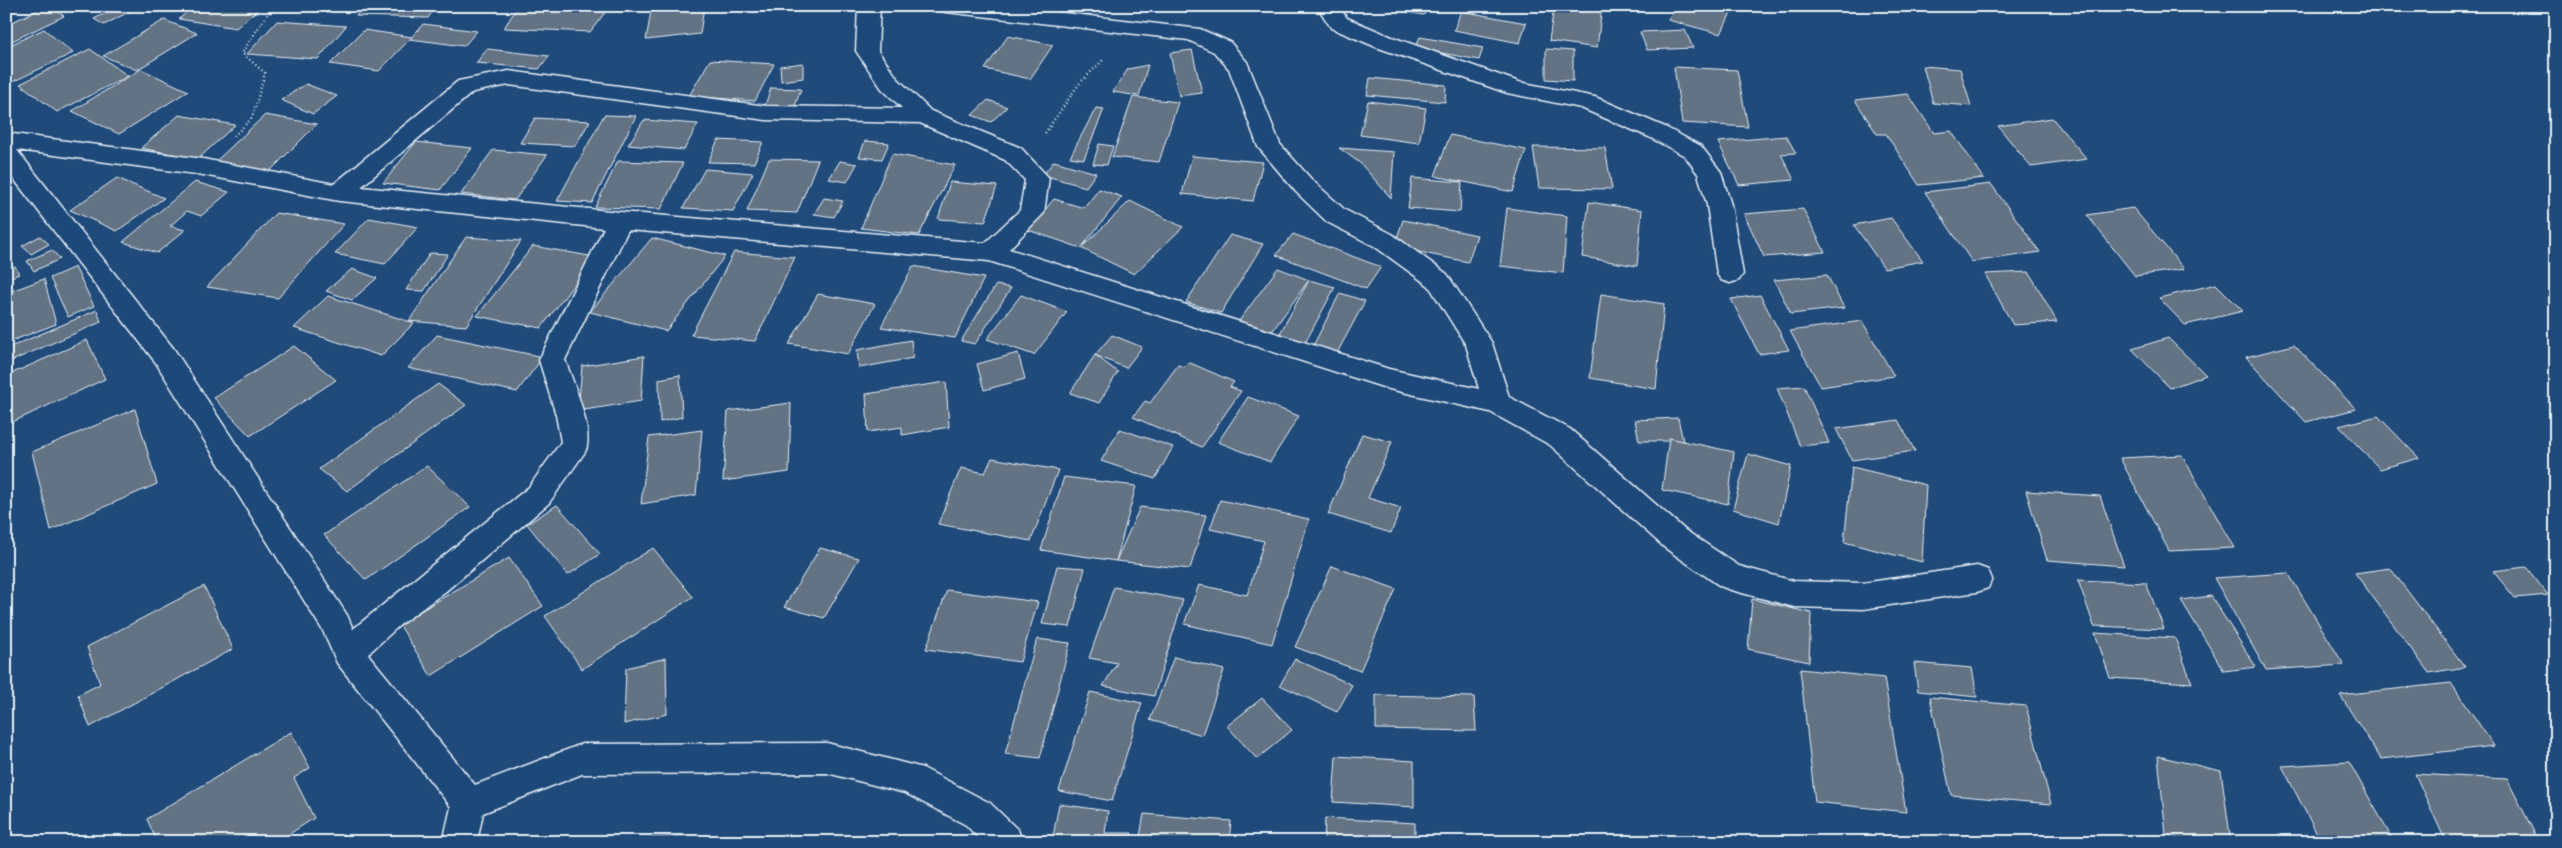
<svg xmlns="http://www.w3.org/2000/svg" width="2562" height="848" font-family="'Playpen Sans',sans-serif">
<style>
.building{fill:#647383;stroke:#e8f1f8}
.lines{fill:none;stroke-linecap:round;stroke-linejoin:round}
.minor-casing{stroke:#e8f1f8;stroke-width:3}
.path{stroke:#e8f1f8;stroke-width:2.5;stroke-dasharray:1 3;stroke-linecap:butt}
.minor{fill:#1f4a7a;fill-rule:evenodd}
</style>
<rect width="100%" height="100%" fill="#1f4a7a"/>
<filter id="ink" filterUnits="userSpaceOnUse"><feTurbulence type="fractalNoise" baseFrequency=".02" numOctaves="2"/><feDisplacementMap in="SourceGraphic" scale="10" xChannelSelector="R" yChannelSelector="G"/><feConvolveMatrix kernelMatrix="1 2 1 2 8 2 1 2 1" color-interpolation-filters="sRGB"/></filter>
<g filter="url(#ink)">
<!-- building -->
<g class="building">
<polygon points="46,6 51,6 64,16 10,42 6,38 6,25"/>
<polygon points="119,6 138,7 104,25 94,19"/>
<polygon points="194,6 262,6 236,28 179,19"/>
<polygon points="363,6 436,6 428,18 356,16"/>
<polygon points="518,6 610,6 590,32 504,28"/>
<polygon points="652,6 704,6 700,34 646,40"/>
<polygon points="1369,6 1427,6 1424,15"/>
<polygon points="1554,6 1602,6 1597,48 1549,41"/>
<polygon points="1675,6 1734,6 1721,34 1668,20"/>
<polygon points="1461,11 1526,23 1520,43 1454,30"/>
<polygon points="164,20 197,33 137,70 103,56"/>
<polygon points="277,21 346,26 318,59 247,54"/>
<polygon points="423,24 477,31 464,46 410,39"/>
<polygon points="44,29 73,53 6,85 6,47"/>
<polygon points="364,30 412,37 379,71 330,64"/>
<polygon points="1685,30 1693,48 1647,50 1640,32"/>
<polygon points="1008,36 1053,45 1030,79 985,69"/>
<polygon points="1420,37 1483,48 1479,60 1415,48"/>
<polygon points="90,49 128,76 57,112 20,84"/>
<polygon points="487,49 549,56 539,69 476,63"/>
<polygon points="1546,49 1573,51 1573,81 1546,79"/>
<polygon points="1192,50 1202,93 1179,96 1170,53"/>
<polygon points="710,60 774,64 755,101 689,96"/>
<polygon points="803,63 803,78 781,81 780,66"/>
<polygon points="1148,65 1139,96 1113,92 1128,69"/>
<polygon points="1923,66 1960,69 1971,106 1933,103"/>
<polygon points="1674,67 1737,70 1748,127 1682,123"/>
<polygon points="141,69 188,91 119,134 72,111"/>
<polygon points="1370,78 1446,85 1445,102 1367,95"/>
<polygon points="306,84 337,96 313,114 281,100"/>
<polygon points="771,88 801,89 794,109 764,108"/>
<polygon points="1908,94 1934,133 1951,131 1984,178 1919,185 1886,134 1877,134 1855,100"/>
<polygon points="1133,97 1178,102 1159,162 1112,157"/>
<polygon points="988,100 1007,107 991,122 972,115"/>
<polygon points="1368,101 1426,108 1419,143 1360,135"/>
<polygon points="1096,108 1104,109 1084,159 1070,157"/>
<polygon points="179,115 235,125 198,159 141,148"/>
<polygon points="265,115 317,124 268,173 214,163"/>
<polygon points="604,115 636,116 592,203 557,201"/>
<polygon points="535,118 590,121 575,146 520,143"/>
<polygon points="2052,118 2087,159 2031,167 1998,126"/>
<polygon points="644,120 698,124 684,150 628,145"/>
<polygon points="1450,135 1526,150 1513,192 1435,176"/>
<polygon points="1786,136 1796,153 1781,154 1794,180 1739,185 1718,142"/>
<polygon points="718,140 763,142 754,163 708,162"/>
<polygon points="865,141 889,143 882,159 859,157"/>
<polygon points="416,142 472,148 440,190 383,183"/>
<polygon points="1099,144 1113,146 1107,165 1093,164"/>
<polygon points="1533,147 1605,148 1612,189 1539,188"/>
<polygon points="1339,148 1394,152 1391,198 1360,163"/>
<polygon points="493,150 547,155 515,200 461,194"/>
<polygon points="892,154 955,165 919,235 861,228"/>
<polygon points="1192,156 1263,162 1253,201 1182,194"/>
<polygon points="769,159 818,160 797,213 747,211"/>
<polygon points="618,161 683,163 661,209 595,207"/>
<polygon points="840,161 857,164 847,182 829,179"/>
<polygon points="1054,161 1096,173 1086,187 1043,175"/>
<polygon points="705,169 753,173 733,211 683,208"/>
<polygon points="117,178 164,198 117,231 70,210"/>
<polygon points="1412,178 1462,182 1460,212 1408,208"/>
<polygon points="195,182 229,192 201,216 187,211 170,226 185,230 157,253 123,242"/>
<polygon points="950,182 997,186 985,222 938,219"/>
<polygon points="1991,184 2040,252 1972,262 1925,192"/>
<polygon points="1099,189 1122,197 1081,248 1028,230 1054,199 1084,208"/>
<polygon points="824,198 843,201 834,217 814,214"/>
<polygon points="1130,201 1183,227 1134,274 1081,248"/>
<polygon points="1589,202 1642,210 1637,266 1582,257"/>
<polygon points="1507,208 1567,216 1563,273 1500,266"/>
<polygon points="2133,208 2184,269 2135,276 2087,215"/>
<polygon points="1803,209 1825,252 1764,257 1744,214"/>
<polygon points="276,213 344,224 278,298 207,287"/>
<polygon points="369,218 418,227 385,264 335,254"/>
<polygon points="1891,218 1923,261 1884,268 1854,225"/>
<polygon points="1403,220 1477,235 1468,262 1394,247"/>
<polygon points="1293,234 1381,267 1366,289 1276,255"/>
<polygon points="1230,235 1263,244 1221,313 1186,302"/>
<polygon points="40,236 49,244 31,254 22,246"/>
<polygon points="466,237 521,241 466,326 409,321"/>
<polygon points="652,238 725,256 666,331 590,312"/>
<polygon points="533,246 595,257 541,328 477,316"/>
<polygon points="52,250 60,259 34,271 27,261"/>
<polygon points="734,252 795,257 755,341 691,335"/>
<polygon points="430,253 448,254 424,291 406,290"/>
<polygon points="15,266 19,274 6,279 6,270"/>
<polygon points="913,266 984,278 955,338 881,327"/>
<polygon points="75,267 94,306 68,317 50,278"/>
<polygon points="1278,268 1309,280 1271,333 1239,321"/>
<polygon points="352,269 377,278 352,300 326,291"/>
<polygon points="2029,272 2057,322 2013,325 1985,274"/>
<polygon points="1827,275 1844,308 1791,314 1774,280"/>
<polygon points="44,279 56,324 6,343 6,293"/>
<polygon points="1309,280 1335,287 1304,345 1278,337"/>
<polygon points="2216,284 2243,311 2185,325 2159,298"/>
<polygon points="996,285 1011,288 975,344 961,341"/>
<polygon points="1340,293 1365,301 1337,353 1313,346"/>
<polygon points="818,294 875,304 848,354 789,344"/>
<polygon points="1601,294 1664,304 1656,389 1590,378"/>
<polygon points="1021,295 1067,312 1034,355 987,339"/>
<polygon points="1760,295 1789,350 1759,354 1731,299"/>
<polygon points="328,296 414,323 381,356 294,328"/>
<polygon points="97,310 101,322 9,362 6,349"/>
<polygon points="1862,321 1894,376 1821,387 1790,331"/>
<polygon points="437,335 543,357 517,392 408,368"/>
<polygon points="1112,335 1142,347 1126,368 1095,355"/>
<polygon points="2168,338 2206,375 2170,388 2132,349"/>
<polygon points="87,340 105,379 6,425 6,376"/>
<polygon points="911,340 913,358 859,368 857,350"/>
<polygon points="2294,345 2356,409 2306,422 2246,357"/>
<polygon points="294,346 336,380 250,436 214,398"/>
<polygon points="1018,353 1025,379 984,390 977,364"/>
<polygon points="1095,355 1118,372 1099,403 1070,393"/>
<polygon points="644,356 641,401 578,411 582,366"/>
<polygon points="1188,362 1234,382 1230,387 1241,391 1202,447 1133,417 1145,401 1150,403 1178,365 1184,367"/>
<polygon points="680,375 682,417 660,422 659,379"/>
<polygon points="946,382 949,427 902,435 902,427 868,432 866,394"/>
<polygon points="438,384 466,405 347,491 319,469"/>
<polygon points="1804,386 1829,443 1800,446 1777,388"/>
<polygon points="1248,397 1299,416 1270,462 1218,442"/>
<polygon points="791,403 789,472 723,481 728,411"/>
<polygon points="135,409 157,484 51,530 32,452"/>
<polygon points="2378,416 2419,458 2380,469 2339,426"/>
<polygon points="1678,418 1683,441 1639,441 1635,420"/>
<polygon points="1898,420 1915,451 1852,460 1836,429"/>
<polygon points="1120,429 1173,447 1155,479 1101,461"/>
<polygon points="702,430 696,495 641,504 649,437"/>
<polygon points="1362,434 1392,442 1368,498 1401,508 1391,533 1328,514"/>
<polygon points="1669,438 1734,452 1728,504 1662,490"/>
<polygon points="1748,454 1791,466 1779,523 1733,509"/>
<polygon points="2182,455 2234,548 2169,551 2120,458"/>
<polygon points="992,458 1058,470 1031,541 938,524 961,468 985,473"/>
<polygon points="427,466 470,507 366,580 324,535"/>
<polygon points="1852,467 1926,485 1922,562 1844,542"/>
<polygon points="1064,477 1136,486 1116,561 1041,550"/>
<polygon points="2026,491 2100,496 2124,566 2047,560"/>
<polygon points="1220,500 1309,519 1272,644 1184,624 1199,585 1247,595 1264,541 1210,529"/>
<polygon points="557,505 600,554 568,575 527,524"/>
<polygon points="1140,507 1206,515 1190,569 1116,561"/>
<polygon points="653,548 693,597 582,669 545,616"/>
<polygon points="820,548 859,558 824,618 784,607"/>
<polygon points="509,558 543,606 431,676 399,624"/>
<polygon points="1057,566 1085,568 1070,627 1042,624"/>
<polygon points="1332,566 1396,589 1360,671 1295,647"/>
<polygon points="2526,567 2548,595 2515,598 2493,571"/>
<polygon points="2390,568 2465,667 2429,673 2355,573"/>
<polygon points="2288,573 2344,665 2266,670 2214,578"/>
<polygon points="2078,580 2146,583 2164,629 2094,626"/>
<polygon points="204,586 233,649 90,727 78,695 100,684 87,647"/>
<polygon points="1114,587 1183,600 1154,696 1103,686 1117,663 1089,658"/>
<polygon points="947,590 1038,602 1020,662 926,649"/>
<polygon points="2211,596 2256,667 2224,671 2181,600"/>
<polygon points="1752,599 1811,613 1809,662 1748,649"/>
<polygon points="2095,633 2175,638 2192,683 2110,678"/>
<polygon points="1037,639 1070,643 1040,758 1005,754"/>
<polygon points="1174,657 1224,670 1202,735 1150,720"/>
<polygon points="666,658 667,714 624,724 626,668"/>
<polygon points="1295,659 1352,685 1337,712 1280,685"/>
<polygon points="1914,663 1972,668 1977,697 1918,691"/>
<polygon points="1800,669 1884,678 1906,812 1815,802"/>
<polygon points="2451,683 2494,746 2381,759 2340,695"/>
<polygon points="1090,692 1142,703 1112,801 1059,791"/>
<polygon points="2549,693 2556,694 2556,712"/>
<polygon points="1376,695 1474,697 1476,731 1376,729"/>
<polygon points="1930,697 2026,706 2051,804 1951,795"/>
<polygon points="1262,698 1292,730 1257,759 1227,726"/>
<polygon points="291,732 310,768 294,778 314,818 277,842 157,842 147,819"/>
<polygon points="1336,756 1414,761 1414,807 1333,802"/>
<polygon points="2158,756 2221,771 2231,842 2194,842 2166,835"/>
<polygon points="2349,762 2394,842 2321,842 2282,766"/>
<polygon points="2415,774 2507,779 2539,842 2446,842"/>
<polygon points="1059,804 1108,811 1105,833 1132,833 1129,842 1052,842"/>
<polygon points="1144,814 1231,821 1229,842 1139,842"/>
<polygon points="1325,818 1415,823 1415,842 1324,842"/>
<polygon points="688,836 686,842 639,842 640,838"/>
</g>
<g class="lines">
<!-- minor casing -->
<g class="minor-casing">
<g id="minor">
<path d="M858,6H880L878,51L898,79L931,111L1021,148L1049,178L1044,213L1009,249L1389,369L1479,389L1466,345L1429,286L1374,246L1327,222L1296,192L1258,147L1229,69L1214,52L1188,40L946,12L939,10L936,6H1005L1200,29L1230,42L1247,62L1280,144L1312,180L1345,210L1392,234L1447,274L1492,343L1509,397L1570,429L1685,530L1739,566L1794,581L1863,583L1977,566L1988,570L1992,579L1988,588L1977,592L1863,609L1794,607L1731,590L1720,586L1665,548L1550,445L1490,412L1389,389L989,261L628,230L565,360C573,382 595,432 585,452L549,503L446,591L401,624L368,654L475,785L582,744L827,743L923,768L990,803L1018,830L1023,842H982L966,825L905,793L827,773L582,774L483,813L477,842H443L451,807L337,663L323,631L156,363L6,169V133L203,159L334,184L458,81L509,71L766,106L902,108L882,89L856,51ZM509,85L766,120L920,123L1005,160L1025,180L1020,210L985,243L620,212L361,187L473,92ZM17,150L203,175L339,201L604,228L539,360L556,415L561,442L529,487L353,629L347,615L174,349Z"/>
<polygon points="1317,6 1338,6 1347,18 1392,37 1519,82 1595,97 1665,127 1701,146 1721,172 1731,205 1743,274 1739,280 1730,283 1721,280 1717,274 1707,205 1698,174 1685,156 1649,137 1581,108 1507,93 1376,47 1331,28"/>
</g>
</g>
<!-- path -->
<g class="path">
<polyline points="1045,133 1079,84 1104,59"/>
<polyline points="234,136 252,118 265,73 242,53 268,13 281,6"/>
</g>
<!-- minor -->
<use href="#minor" class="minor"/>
</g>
</g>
<!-- margin -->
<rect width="2562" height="848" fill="none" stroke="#1f4a7a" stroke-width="25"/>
<rect x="12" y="12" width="2537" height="823" fill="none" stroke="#e8f1f8" stroke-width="2" filter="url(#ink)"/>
</svg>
